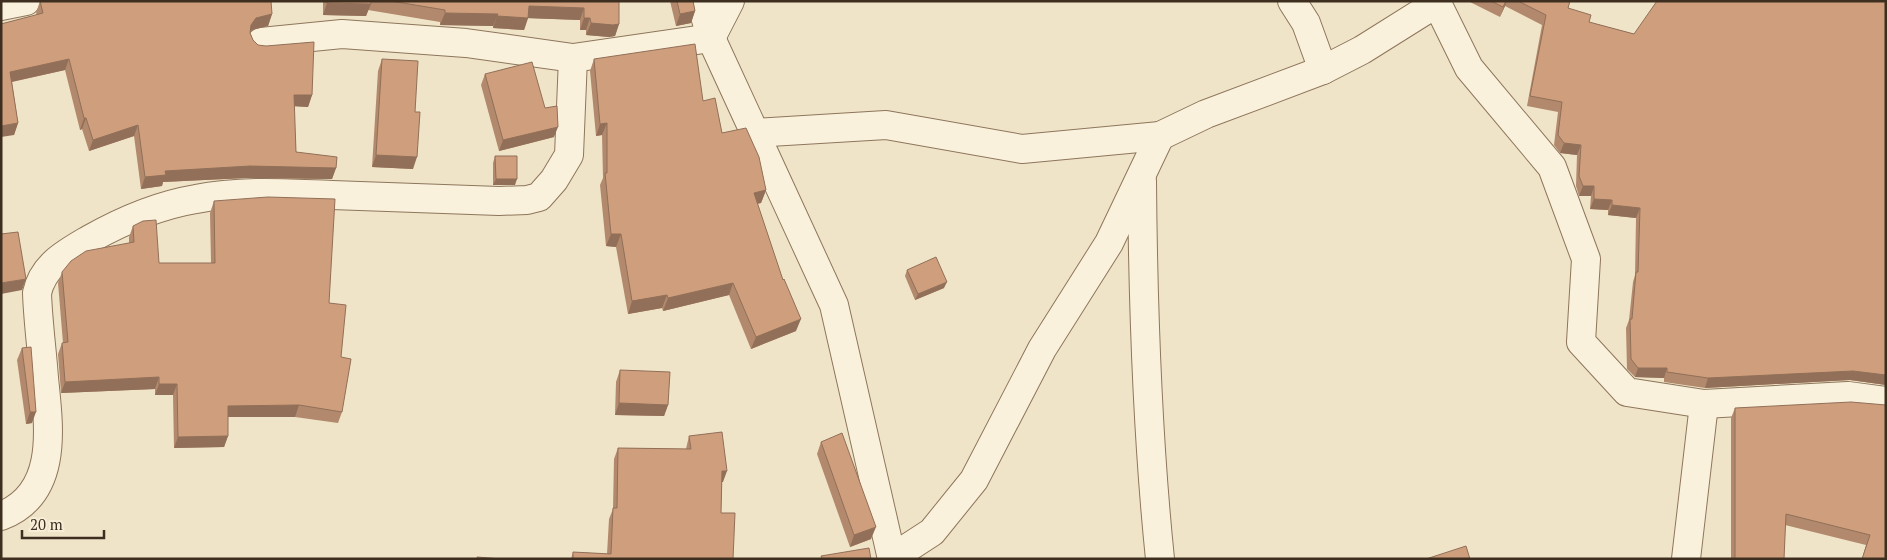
<svg xmlns="http://www.w3.org/2000/svg" width="1887" height="560" font-family="'PT Serif',serif">
<style>
.lines{fill:none;stroke-linecap:round;stroke-linejoin:round}
.minor-casing{stroke:#8d765c;stroke-width:30}
.minor{stroke:#faf1dc;stroke-width:28}
.wall{fill:#b2896c}
.shaded-wall{fill:#916f58}
.building{fill:#cf9f7d;stroke:#916f58}
</style>
<rect width="100%" height="100%" fill="#f0e4c8"/>
<g class="lines">
<!-- minor casing -->
<g class="minor-casing">
<g id="minor">
<polyline points="701,1 711,38 834,305 892,559"/>
<polyline points="1292,1 1306,23 1323,70"/>
<polyline points="1,6 26,1"/>
<polyline points="261,42 342,34 466,43 573,58"/>
<polyline points="755,133 886,125 1022,149 1160,136 1206,114 1323,70 1362,50 1437,3 1469,68 1552,167 1586,259 1581,342 1627,392 1704,404 1848,396 1886,401"/>
<path d="M1142,181C1143,307 1147,433 1160,559"/>
<path d="M1,516C59,494 49,427 44,378C42,350 38,322 37,293C43,265 66,253 90,239C122,221 160,205 196,199C240,190 287,193 332,195C388,197 443,199 499,201L527,200L539,197L554,180L569,155L573,58L711,38L730,1"/>
<polyline points="892,558 932,532 974,480 1042,349 1109,243 1160,136"/>
<polyline points="1686,559 1704,404"/>
</g>
</g>
<!-- minor -->
<use href="#minor" class="minor"/>
</g>
<!-- wall -->
<g class="wall">
<polygon points="40,1 272,14 268,26 252,30 250,32 253,40 312,95 308,107 294,106 296,152 336,168 332,179 246,178 163,182 162,186 141,189 134,136 89,151 82,129 80,130 65,70 12,82 18,123 14,135 1,24 37,15 36,13"/>
<polygon points="323,1 619,1 619,24 615,36 609,37 586,35 586,30 580,30 580,20 528,18 524,30 493,28 493,26 440,25 440,22 368,10 366,16 323,15"/>
<polygon points="670,1 693,1 695,11 691,23 676,26"/>
<polygon points="1468,1 1570,1 1568,8 1589,22 1634,34 1886,1 1886,385 1850,380 1705,388 1664,382 1664,378 1635,377 1627,369 1626,328 1629,320 1633,282 1635,275 1636,218 1608,215 1608,210 1590,209 1591,196 1579,196 1576,186 1577,155 1560,153 1554,145 1558,112 1527,106 1542,25 1505,6 1500,17"/>
<polygon points="382,59 415,112 413,169 372,167 378,71"/>
<polygon points="594,59 703,101 722,133 766,190 761,203 757,204 796,331 751,349 729,295 663,311 662,308 628,314 616,247 606,246 600,185 603,178 602,135 596,136 590,71"/>
<polygon points="485,74 545,108 554,137 499,151 481,85"/>
<polygon points="495,156 515,185 493,185 493,163"/>
<polygon points="214,201 329,303 341,357 342,412 338,423 295,417 228,417 228,436 224,447 174,448 173,395 155,395 155,389 61,393 58,354 62,343 63,343 58,283 62,272 129,243 129,237 133,226 159,263 211,263 210,213"/>
<polygon points="907,270 944,288 915,300 905,276"/>
<polygon points="22,348 32,423 26,424 17,360"/>
<polygon points="620,370 668,405 664,416 615,415 616,382"/>
<polygon points="1886,405 1886,559 1862,559 1866,545 1785,525 1784,559 1731,559 1731,418 1735,408"/>
<polygon points="689,436 723,482 722,482 721,513 733,559 571,559 573,552 607,554 609,519 613,509 614,459 618,448 686,449"/>
<polygon points="821,442 871,539 850,547 817,454"/>
</g>
<!-- shaded-wall -->
<g class="shaded-wall">
<polygon points="1506,1 1507,1 1505,6 1500,17"/>
<polygon points="327,3 371,4 366,16 323,15"/>
<polygon points="529,6 584,8 580,20 524,18"/>
<polygon points="695,11 691,23 676,26 680,14"/>
<polygon points="445,13 498,14 493,26 440,25"/>
<polygon points="272,14 268,26 252,30 247,36 251,25 256,18"/>
<polygon points="497,16 528,18 524,30 493,28"/>
<polygon points="584,18 590,18 586,30 580,30"/>
<polygon points="591,23 619,24 615,36 609,37 586,35"/>
<polygon points="69,59 65,70 6,83 10,72"/>
<polygon points="294,95 312,95 308,107 290,106"/>
<polygon points="84,118 86,118 82,129 80,130"/>
<polygon points="18,123 14,135 1,137 1,126"/>
<polygon points="607,123 602,135 596,136 600,124"/>
<polygon points="138,125 134,136 89,151 93,140"/>
<polygon points="558,127 554,137 499,151 503,140"/>
<polygon points="1564,143 1581,145 1577,155 1560,153"/>
<polygon points="376,155 417,157 413,169 372,167"/>
<polygon points="250,166 336,168 332,179 246,178 163,182 162,186 141,189 145,177 165,171"/>
<polygon points="496,179 517,179 515,185 493,185"/>
<polygon points="1583,186 1594,186 1591,196 1579,196"/>
<polygon points="766,190 761,203 749,205 754,193"/>
<polygon points="1594,199 1612,200 1608,210 1590,209"/>
<polygon points="1612,205 1640,208 1636,218 1608,215"/>
<polygon points="611,234 621,234 616,247 606,246"/>
<polygon points="26,279 22,290 1,294 1,283"/>
<polygon points="947,282 944,288 915,300 918,294"/>
<polygon points="733,283 729,295 663,311 668,298"/>
<polygon points="667,295 662,308 628,314 632,301"/>
<polygon points="801,319 796,331 751,349 756,337"/>
<polygon points="1638,368 1667,368 1664,378 1635,377"/>
<polygon points="1853,371 1886,375 1886,385 1850,380 1705,388 1708,378"/>
<polygon points="159,377 155,389 61,393 65,382"/>
<polygon points="159,384 177,384 173,395 155,395"/>
<polygon points="619,403 668,405 664,416 615,415"/>
<polygon points="299,405 295,417 224,417 228,406"/>
<polygon points="30,412 36,412 32,423 26,424"/>
<polygon points="228,436 224,447 174,448 178,437"/>
<polygon points="722,471 727,471 723,482 718,482"/>
<polygon points="876,527 871,539 850,547 854,535"/>
</g>
<!-- building -->
<g class="building">
<polygon points="40,1 271,1 272,14 256,18 251,25 250,33 253,40 258,45 266,46 314,42 312,95 294,95 296,152 337,157 336,168 250,166 165,171 166,175 145,177 138,125 93,140 86,118 84,118 69,59 10,72 18,123 1,126 1,24 43,13"/>
<polygon points="327,1 371,1 371,4 327,3"/>
<polygon points="391,1 619,1 619,24 613,25 591,23 590,18 584,18 584,8 529,6 528,18 497,16 498,14 445,13 445,10"/>
<polygon points="677,1 693,1 695,11 680,14"/>
<polygon points="1491,1 1506,1 1503,7"/>
<polygon points="1518,1 1570,1 1568,8 1591,15 1589,22 1634,34 1657,1 1886,1 1886,375 1853,371 1708,378 1667,372 1667,368 1638,368 1631,359 1630,319 1632,319 1636,272 1638,272 1640,208 1612,205 1612,200 1594,199 1594,186 1583,186 1579,176 1581,145 1564,143 1558,135 1562,102 1530,96 1546,15"/>
<polygon points="695,44 703,101 715,98 722,133 746,128 759,157 766,190 754,193 783,280 784,279 801,319 756,337 733,283 668,298 667,295 632,301 621,234 611,234 605,173 607,173 607,123 600,124 594,59"/>
<polygon points="382,59 418,61 415,112 420,112 417,157 376,155"/>
<polygon points="532,62 545,108 557,106 558,127 503,140 485,74"/>
<polygon points="495,156 517,156 517,179 496,179"/>
<polygon points="268,197 335,199 329,303 346,305 341,357 351,359 342,412 299,405 228,406 228,436 178,437 177,384 159,384 159,377 65,382 62,343 68,342 62,272 71,261 86,251 134,242 133,226 143,221 156,220 159,263 215,263 214,201"/>
<polygon points="18,232 26,279 1,283 1,234"/>
<polygon points="936,257 947,282 918,294 907,270"/>
<polygon points="31,347 36,412 30,412 22,348"/>
<polygon points="620,370 670,372 668,405 619,403"/>
<polygon points="1851,402 1886,405 1886,559 1862,559 1870,535 1786,514 1784,559 1735,559 1735,408"/>
<polygon points="722,432 727,471 722,471 721,513 735,513 733,559 573,559 573,552 611,554 613,508 617,508 618,448 691,449 689,436"/>
<polygon points="842,433 876,527 854,535 821,442"/>
<polygon points="1466,546 1470,559 1426,559"/>
<polygon points="869,548 871,559 822,559 821,556"/>
<polygon points="477,557 502,559 477,559"/>
</g>
<!-- border -->
<rect width="1887" height="560" fill="none" stroke="#3d2e20" stroke-width="5"/>
<!-- scale -->
<path d="M22 530v8h82v-8" fill="none" stroke="#3d2e20" stroke-width="2.5"/>
<text x="30" y="530" font-size="15" fill="#3d2e20" stroke="#f7eed8" stroke-width="4" paint-order="stroke">20 m</text>
</svg>
